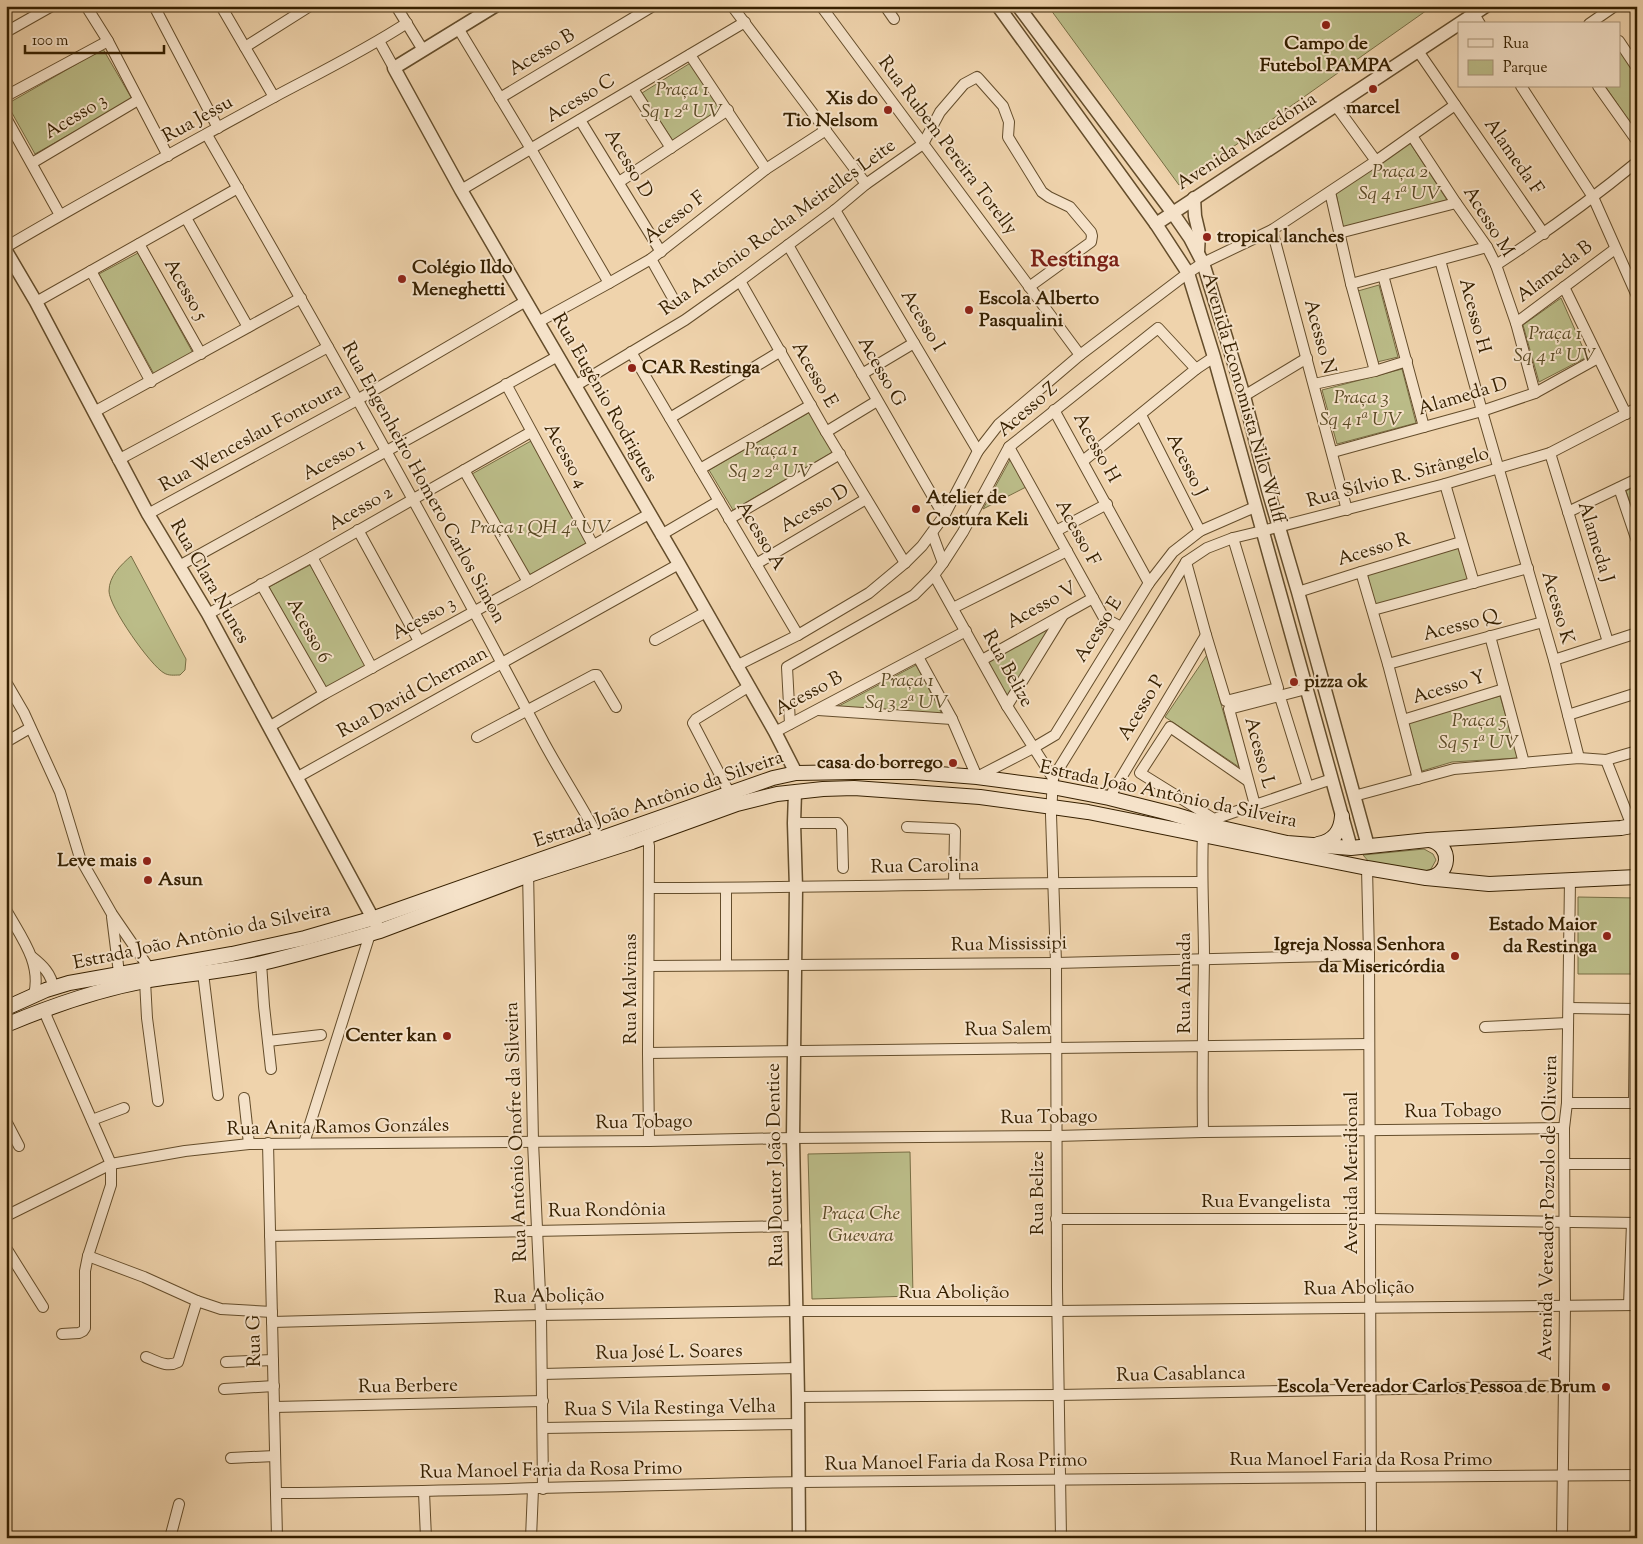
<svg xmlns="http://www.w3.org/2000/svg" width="1643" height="1544" font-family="'Sorts Mill Goudy',serif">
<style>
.green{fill:#bbbc88;stroke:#786e44}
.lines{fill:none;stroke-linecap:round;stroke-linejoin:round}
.minor-casing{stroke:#644d2b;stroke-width:12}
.tertiary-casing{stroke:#644d2b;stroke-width:15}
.secondary-casing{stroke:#362000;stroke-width:16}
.minor{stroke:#f5e2c9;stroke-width:10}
.tertiary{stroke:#f5e2c9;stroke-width:12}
.secondary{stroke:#f5e2c9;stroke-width:14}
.poi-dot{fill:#8f2418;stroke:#f5e2c9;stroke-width:2}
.labels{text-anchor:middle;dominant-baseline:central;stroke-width:4;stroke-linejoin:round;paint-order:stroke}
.poi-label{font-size:19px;font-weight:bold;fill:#362000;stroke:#f5e2c9;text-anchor:end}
.street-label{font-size:19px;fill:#362000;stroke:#f5e2c9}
.park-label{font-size:19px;font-style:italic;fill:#574722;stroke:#f5e2c9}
.district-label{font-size:24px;font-weight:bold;fill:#7a1f14;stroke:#f5e2c9}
</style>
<rect width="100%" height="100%" fill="#efd3ac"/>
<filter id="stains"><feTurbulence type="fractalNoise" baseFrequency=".004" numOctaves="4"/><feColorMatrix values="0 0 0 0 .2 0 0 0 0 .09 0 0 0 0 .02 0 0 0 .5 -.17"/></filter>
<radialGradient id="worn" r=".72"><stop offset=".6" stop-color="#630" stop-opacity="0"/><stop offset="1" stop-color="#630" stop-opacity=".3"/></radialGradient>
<!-- green -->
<g class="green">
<polygon points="1048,6 1178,6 1180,9 1184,6 1429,6 1430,8 1179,185"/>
<polygon points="103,49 132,99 35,154 7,104"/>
<polygon points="1619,49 1637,74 1637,132 1605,86 1619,86"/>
<polygon points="692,62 722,109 673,141 642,93"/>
<polygon points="1410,143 1447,200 1343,227 1336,193"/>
<polygon points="138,253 193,353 154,374 99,274"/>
<polygon points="1379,285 1398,357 1377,362 1358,291"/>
<polygon points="1561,298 1587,357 1539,382 1523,325"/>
<polygon points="1402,369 1416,423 1337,444 1322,390"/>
<polygon points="810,412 833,452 733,510 709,470"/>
<polygon points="531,441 588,542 529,575 472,474"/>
<polygon points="1011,458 1026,487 983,509"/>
<polygon points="1637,485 1637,523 1626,491"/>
<polygon points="1458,547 1468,580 1376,606 1367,574"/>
<path d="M131,556L186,659L185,670L180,675C174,675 169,676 164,673C151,666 109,607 109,591C109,576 121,565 131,556Z"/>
<polygon points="310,565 366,666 325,688 269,587"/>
<polygon points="1053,625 1008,697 988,662"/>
<polygon points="1207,655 1239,767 1165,717"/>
<polygon points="916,665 942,714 837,707"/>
<polygon points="1500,696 1518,758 1452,762 1422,771 1408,722"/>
<polygon points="1424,849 1433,854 1436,860 1431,869 1425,871 1370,863 1363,855"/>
<polygon points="1578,897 1637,898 1637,974 1578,974"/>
<polygon points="910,1152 913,1296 812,1299 808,1154"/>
</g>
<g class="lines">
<!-- minor casing -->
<g class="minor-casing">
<g id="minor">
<polyline points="86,6 108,41 168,156"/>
<polyline points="154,6 218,128"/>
<polyline points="221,6 274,97"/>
<polyline points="396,6 423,50"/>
<polyline points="732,6 866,184"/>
<polyline points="821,6 1080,355"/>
<polyline points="885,6 894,19"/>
<polyline points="1474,14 1480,24"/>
<polyline points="1589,24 1615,6"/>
<polyline points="458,28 531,149 609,283"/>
<polyline points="6,32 52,6"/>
<polyline points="379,41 394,68"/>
<polyline points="1619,41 1637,68"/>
<polyline points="245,47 310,6"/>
<polyline points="1418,51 1544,234"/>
<polyline points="690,55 766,169"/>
<polyline points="1521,86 1593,197 1637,296"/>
<polyline points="1598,86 1637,141"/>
<polyline points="633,89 671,148"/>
<polyline points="6,96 108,41"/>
<polyline points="500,98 653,6"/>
<polyline points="1336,106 1376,161"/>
<polyline points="6,118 60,215"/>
<polyline points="580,120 661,252"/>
<path d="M207,135C322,334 434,534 541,737C560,773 583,807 602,844"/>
<polyline points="1412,136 1456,203 1487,247 1496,265 1516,323 1535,393"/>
<polyline points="32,163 138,100"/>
<polyline points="619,182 728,110"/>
<polyline points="461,190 745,22"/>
<polyline points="1330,192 1351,284 1375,371"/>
<polyline points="835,210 978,451"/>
<polyline points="186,218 248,327"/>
<polyline points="1272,230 1347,510"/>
<polyline points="1339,233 1456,203"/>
<polyline points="139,244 201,354"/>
<polyline points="788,245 944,516"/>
<path d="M6,247C94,195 184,146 274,97C319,73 364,51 407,23"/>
<polyline points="651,259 674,300"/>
<polyline points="1440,260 1482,411 1554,660 1579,758"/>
<path d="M1496,265C1545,233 1592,199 1637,162"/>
<polyline points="91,271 151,382"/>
<polyline points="1383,275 1424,427"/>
<polyline points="740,281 826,432 905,563"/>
<polyline points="1351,284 1487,247"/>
<polyline points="1564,287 1626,414"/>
<polyline points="36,302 238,188"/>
<polyline points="538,322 609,283 651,259 766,169 826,130"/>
<polyline points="1516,323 1615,249"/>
<polyline points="631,352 798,635"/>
<polyline points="862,374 914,343"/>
<polyline points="506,384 593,545"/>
<polyline points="1314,384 1375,371 1407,361"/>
<polyline points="575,386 685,320 740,281 835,210 866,184 923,144 940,112 964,84 977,77 979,79 1003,106 1009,122 1008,137 1042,192 1049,197 1070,207 1091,232 1092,236 1091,242 1029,287"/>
<polyline points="1244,396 1307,358"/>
<polyline points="1054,410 1149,583"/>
<polyline points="94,412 301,298"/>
<polyline points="1141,415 1200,531"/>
<polyline points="670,418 781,351"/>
<polyline points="826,432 877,401"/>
<polyline points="1009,447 1104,618 1121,627"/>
<polyline points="1333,452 1482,411 1535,393 1598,358"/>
<polyline points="1550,453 1608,642"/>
<polyline points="118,460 328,347"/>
<polyline points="1083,461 1196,369 1214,357"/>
<polyline points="700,469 811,405"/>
<polyline points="464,470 528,582"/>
<polyline points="1445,484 1474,583"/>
<polyline points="1619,488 1637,541"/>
<polyline points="1568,512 1637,479"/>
<polyline points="148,514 357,400 526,301"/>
<polyline points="729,519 840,454"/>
<polyline points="358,530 419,641"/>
<polyline points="1056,531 1107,504"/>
<polyline points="932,533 943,563"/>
<polyline points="661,535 719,501"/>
<polyline points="312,557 372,668"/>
<polyline points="1186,562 1206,635 1226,701 1278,688 1233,538"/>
<polyline points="756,564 866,499"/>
<polyline points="179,566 558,356"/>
<polyline points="1361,572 1388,664 1418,779"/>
<polyline points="934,575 1007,706 1053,778"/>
<polyline points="261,584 324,694"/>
<polyline points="1298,592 1361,572 1461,542"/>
<polyline points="953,608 1067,551"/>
<polyline points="1373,610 1528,568"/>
<polyline points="208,614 312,557 531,432"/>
<polyline points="1490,636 1524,763"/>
<polyline points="655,640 706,612"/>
<polyline points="918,657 952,719 977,777 1033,748 1055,735 1149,583 1173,552 1200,531 1255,507"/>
<polyline points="982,660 1093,598"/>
<polyline points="1554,660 1637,633"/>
<polyline points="1388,664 1543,622"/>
<polyline points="736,666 798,635 869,593 905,563 922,546 944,516 978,451 999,424 1080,355 1188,273 1203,263 1272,230 1376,161 1455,105"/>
<polyline points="6,682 24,713 60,792 80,858 112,914 149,968"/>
<polyline points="1280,697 1308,787 1255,805 1229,709 1306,689"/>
<polyline points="1007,706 1063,615"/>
<polyline points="818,710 952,719"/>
<polyline points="1568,715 1637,693"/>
<polyline points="1403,720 1504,689"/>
<polyline points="790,724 787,667 914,595 934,575 943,563 963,532 1009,447 1158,328 1196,369"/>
<polyline points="269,727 324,694 528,582 649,514"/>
<polyline points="775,732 966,631"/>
<polyline points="477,737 594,675 597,675 616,707"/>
<polyline points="6,742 30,728"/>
<polyline points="1606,760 1632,826"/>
<polyline points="296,778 679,564"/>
<polyline points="1248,781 1170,727 1140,773 1214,819 1255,805"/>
<polyline points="1308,787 1332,779"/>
<polyline points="730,794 693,723 696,719 748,687"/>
<polyline points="1354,796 1454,769 1579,758 1606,760 1637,751"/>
<polyline points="1109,798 1206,635"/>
<polyline points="794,823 838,823 842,828 843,868"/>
<polyline points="907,827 953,829 955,831 954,884"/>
<path d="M1203,835C1201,877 1204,918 1204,960C1203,1017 1202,1074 1203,1132"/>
<polyline points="647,836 649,846 648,1053 649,1141"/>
<polyline points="1367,868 1369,955 1371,1538"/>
<polyline points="528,870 533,1142 541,1315 543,1489"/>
<path d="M649,888C833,888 1017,882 1201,882"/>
<polyline points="726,888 726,965"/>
<path d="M6,910C21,937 42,963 34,995"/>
<polyline points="112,917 119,973"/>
<path d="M32,957C42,965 52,974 53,988"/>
<polyline points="261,963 264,1006 271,1069"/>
<polyline points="649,966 1056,963 1369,955"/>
<polyline points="203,973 218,1095"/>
<polyline points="145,981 147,1018 158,1101"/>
<polyline points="45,1008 47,1018 111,1164 111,1185 88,1256 144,1277 197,1301 221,1309 272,1312"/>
<polyline points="1569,1008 1637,1009"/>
<polyline points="1485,1027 1568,1023"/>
<polyline points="268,1041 321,1035"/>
<polyline points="648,1053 1368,1044"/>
<polyline points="244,1098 249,1144"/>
<polyline points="1567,1103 1637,1103"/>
<polyline points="1634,1103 1635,1009"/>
<polyline points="92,1120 124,1108"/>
<polyline points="6,1121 19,1146"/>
<polyline points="268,1143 277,1538"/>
<polyline points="304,1143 370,934"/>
<polyline points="1565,1164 1637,1164"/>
<polyline points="6,1216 111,1164 185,1151 249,1144 649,1141 793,1138 1056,1136 1203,1132 1564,1128"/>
<polyline points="1056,1219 1370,1219 1637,1223"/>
<polyline points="270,1236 796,1226"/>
<polyline points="6,1248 43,1307"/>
<polyline points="1629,1305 1632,1223"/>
<polyline points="272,1322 541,1315 796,1311 1057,1311 1637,1305"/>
<polyline points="62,1334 79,1333 83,1331 85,1328 85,1271 88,1256"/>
<path d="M146,1357C157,1361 167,1368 178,1362L197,1301"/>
<polyline points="226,1362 273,1360"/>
<polyline points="542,1374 798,1368"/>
<polyline points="224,1389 274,1386"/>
<polyline points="798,1397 1058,1395 1564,1386"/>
<polyline points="274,1407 543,1401"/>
<polyline points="543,1428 798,1424"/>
<polyline points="231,1458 275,1456"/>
<polyline points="424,1492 426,1538"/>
<path d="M276,1493C451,1492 627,1485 802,1482C1080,1478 1359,1478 1637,1475"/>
<polyline points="170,1538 179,1504"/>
<polyline points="531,1538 533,1489"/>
<polyline points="1061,1538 1057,1288 1056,963 1051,815 1053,778 1186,562 1207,548 1233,538 1262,531 1445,484 1550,453 1637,408"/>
<polyline points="1562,1538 1565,1305 1564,1128 1567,1103 1570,879"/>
</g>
</g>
<!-- tertiary casing -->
<g class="tertiary-casing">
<g id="tertiary">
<polyline points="495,6 394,68 461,190 679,564 775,732 796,773"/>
<polyline points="998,6 1156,224 1188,273 1214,357 1351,848"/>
<polyline points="1018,6 1172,212 1190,238 1203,263 1218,311 1244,396 1268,490 1298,592 1368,846"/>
<polyline points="1194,198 1195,216 1199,233 1198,252"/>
<polyline points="1156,224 1486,6"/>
<polyline points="6,251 36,302 148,514 208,614 377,926"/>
<polyline points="795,792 794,823 796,888 793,1138 798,1397 799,1538"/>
</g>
</g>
<!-- secondary casing -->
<g class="secondary-casing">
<g id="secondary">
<path d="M1318,844C1334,841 1341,831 1342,816"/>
<path d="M1427,878C1451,876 1453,845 1429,840"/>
<polyline points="6,1008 46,990 69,983 232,954 305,938 374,918 773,778 796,773 855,772 914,772 977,777 1052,787 1109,798 1173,814 1213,826 1287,843 1351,848 1428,840 1621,828 1637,825"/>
<path d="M6,1025C51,1006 97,990 145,981C183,974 223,972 262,963C301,954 341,942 380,931L529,875L632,842L737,804L777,794L823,789L854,788L980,797L1088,812L1367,868L1426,878L1489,884L1637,877"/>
</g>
</g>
<!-- minor -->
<use href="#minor" class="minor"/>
<!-- tertiary -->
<use href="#tertiary" class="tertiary"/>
<!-- secondary -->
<use href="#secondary" class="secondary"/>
</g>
<!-- markers -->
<g class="poi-dot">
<circle cx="1326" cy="25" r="5"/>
<circle cx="1373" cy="89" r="5"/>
<circle cx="888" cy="110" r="5"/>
<circle cx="1207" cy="237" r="5"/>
<circle cx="402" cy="279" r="5"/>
<circle cx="969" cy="310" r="5"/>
<circle cx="632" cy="368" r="5"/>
<circle cx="916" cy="509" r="5"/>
<circle cx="1294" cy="682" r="5"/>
<circle cx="953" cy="763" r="5"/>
<circle cx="147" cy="861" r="5"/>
<circle cx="148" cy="880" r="5"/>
<circle cx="1607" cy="936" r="5"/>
<circle cx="1455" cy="956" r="5"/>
<circle cx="447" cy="1036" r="5"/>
<circle cx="1606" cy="1387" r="5"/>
</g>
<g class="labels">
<!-- poi labels -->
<g class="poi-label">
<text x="1326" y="44" text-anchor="middle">Campo de<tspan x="1326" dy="22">Futebol PAMPA</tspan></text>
<text x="878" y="99">Xis do<tspan x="878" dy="22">Tio Nelsom</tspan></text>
<text x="1373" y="108" text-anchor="middle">marcel</text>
<text x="1217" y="237" text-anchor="start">tropical lanches</text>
<text x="412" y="268" text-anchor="start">Colégio Ildo<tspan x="412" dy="22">Meneghetti</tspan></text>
<text x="979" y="299" text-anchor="start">Escola Alberto<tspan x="979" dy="22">Pasqualini</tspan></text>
<text x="642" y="368" text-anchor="start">CAR Restinga</text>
<text x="926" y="498" text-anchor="start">Atelier de<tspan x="926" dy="22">Costura Keli</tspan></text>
<text x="1304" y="682" text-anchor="start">pizza ok</text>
<text x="943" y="763">casa do borrego</text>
<text x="137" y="861">Leve mais</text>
<text x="158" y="880" text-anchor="start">Asun</text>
<text x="1597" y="925">Estado Maior<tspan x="1597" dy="22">da Restinga</tspan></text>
<text x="1445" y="945">Igreja Nossa Senhora<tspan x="1445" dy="22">da Misericórdia</tspan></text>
<text x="437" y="1036">Center kan</text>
<text x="1596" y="1387">Escola Vereador Carlos Pessoa de Brum</text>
</g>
<!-- street labels -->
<g class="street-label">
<text transform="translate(542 53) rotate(-31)">Acesso B</text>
<text transform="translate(581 99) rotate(-31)">Acesso C</text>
<text transform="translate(76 117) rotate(-31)">Acesso 3</text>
<text transform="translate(198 120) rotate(-29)">Rua Jessu</text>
<text transform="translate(1247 142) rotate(-33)">Avenida Macedônia</text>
<text transform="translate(947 146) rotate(53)">Rua Rubem Pereira Torelly</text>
<text transform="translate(1513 157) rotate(55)">Alameda F</text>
<text transform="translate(628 164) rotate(59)">Acesso D</text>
<text transform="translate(675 218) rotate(-38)">Acesso F</text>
<text transform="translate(1488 222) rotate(58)">Acesso M</text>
<text transform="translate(778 228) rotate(-36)">Rua Antônio Rocha Meirelles Leite</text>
<text transform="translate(1555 272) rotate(-37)">Alameda B</text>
<text transform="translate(185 290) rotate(60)">Acesso 5</text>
<text transform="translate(1474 316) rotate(75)">Acesso H</text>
<text transform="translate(922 321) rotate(59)">Acesso I</text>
<text transform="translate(1319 337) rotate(75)">Acesso N</text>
<text transform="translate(881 372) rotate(60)">Acesso G</text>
<text transform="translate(814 375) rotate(60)">Acesso E</text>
<text transform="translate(1463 397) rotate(-17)">Alameda D</text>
<text transform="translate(604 398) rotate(60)">Rua Eugênio Rodrigues</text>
<text transform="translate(1243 398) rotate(74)">Avenida Economista Nilo Wulff</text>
<text transform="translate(1028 410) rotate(-41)">Acesso Z</text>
<text transform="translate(251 438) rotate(-29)">Rua Wenceslau Fontoura</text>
<text transform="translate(1096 448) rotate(61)">Acesso H</text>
<text transform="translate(565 456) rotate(61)">Acesso 4</text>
<text transform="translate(334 460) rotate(-29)">Acesso 1</text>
<text transform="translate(1186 465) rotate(63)">Acesso J</text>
<text transform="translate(1398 478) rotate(-15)">Rua Sílvio R. Sirângelo</text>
<text transform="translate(423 483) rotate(61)">Rua Engenheiro Homero Carlos Simon</text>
<text transform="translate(361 509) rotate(-30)">Acesso 2</text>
<text transform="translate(815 509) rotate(-31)">Acesso D</text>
<text transform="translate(1077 533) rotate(61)">Acesso F</text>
<text transform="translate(760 536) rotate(59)">Acesso A</text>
<text transform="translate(1595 542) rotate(73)">Alameda J</text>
<text transform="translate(1374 550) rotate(-17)">Acesso R</text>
<text transform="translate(209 582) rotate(60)">Rua Clara Nunes</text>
<text transform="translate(1042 606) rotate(-29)">Acesso V</text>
<text transform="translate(1557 608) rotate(74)">Acesso K</text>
<text transform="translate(424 619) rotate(-29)">Acesso 3</text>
<text transform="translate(1461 626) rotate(-15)">Acesso Q</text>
<text transform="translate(1099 630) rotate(-58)">Acesso E</text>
<text transform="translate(308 631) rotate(61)">Acesso 6</text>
<text transform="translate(1007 669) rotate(61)">Rua Belize</text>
<text transform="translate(1449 688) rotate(-17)">Acesso Y</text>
<text transform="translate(413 693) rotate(-29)">Rua David Cherman</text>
<text transform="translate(809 694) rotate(-28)">Acesso B</text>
<text transform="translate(1142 708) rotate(-59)">Acesso P</text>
<text transform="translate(1259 753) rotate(75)">Acesso L</text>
<text transform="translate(1168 795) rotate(12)">Estrada João Antônio da Silveira</text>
<text transform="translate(659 800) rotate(-19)">Estrada João Antônio da Silveira</text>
<text transform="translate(925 867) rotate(-1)">Rua Carolina</text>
<text transform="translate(202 937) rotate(-12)">Estrada João Antônio da Silveira</text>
<text transform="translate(1009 945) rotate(-1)">Rua Mississipi</text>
<text transform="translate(1185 983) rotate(-90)">Rua Almada</text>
<text transform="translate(631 989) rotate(-90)">Rua Malvinas</text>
<text transform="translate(1008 1030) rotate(-1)">Rua Salem</text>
<text transform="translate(1453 1112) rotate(-1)">Rua Tobago</text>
<text transform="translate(1049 1118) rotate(-1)">Rua Tobago</text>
<text transform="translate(644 1123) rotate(-1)">Rua Tobago</text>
<text transform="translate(338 1128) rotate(-1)">Rua Anita Ramos Gonzáles</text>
<text transform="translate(517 1132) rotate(-92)">Rua Antônio Onofre da Silveira</text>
<text transform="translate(776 1165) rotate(-91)">Rua Doutor João Dentice</text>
<text transform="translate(1352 1173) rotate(-90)">Avenida Meridional</text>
<text transform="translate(1038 1193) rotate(-90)">Rua Belize</text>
<text x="1266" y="1202">Rua Evangelista</text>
<text transform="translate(1549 1208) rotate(-89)">Avenida Vereador Pozzolo de Oliveira</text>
<text transform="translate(607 1211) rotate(-1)">Rua Rondônia</text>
<text transform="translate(1359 1289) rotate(-1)">Rua Abolição</text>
<text x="954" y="1293">Rua Abolição</text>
<text transform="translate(549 1297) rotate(-1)">Rua Abolição</text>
<text transform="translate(255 1341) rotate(-91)">Rua G</text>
<text transform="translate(669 1353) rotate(-1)">Rua José L. Soares</text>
<text transform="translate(1181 1375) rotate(-1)">Rua Casablanca</text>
<text transform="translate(408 1387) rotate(-1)">Rua Berbere</text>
<text transform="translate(670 1409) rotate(-1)">Rua S Vila Restinga Velha</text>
<text x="1361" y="1460">Rua Manoel Faria da Rosa Primo</text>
<text transform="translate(956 1463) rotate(-1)">Rua Manoel Faria da Rosa Primo</text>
<text transform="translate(551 1471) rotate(-1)">Rua Manoel Faria da Rosa Primo</text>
</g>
<!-- park labels -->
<g class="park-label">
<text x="682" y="90">Praça 1<tspan x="682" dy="22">Sq 1 2ª UV</tspan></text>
<text x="1400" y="172">Praça 2<tspan x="1400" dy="22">Sq 4 1ª UV</tspan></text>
<text x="1555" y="334">Praça 1<tspan x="1555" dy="22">Sq 4 1ª UV</tspan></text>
<text x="1361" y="398">Praça 3<tspan x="1361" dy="22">Sq 4 1ª UV</tspan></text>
<text x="771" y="450">Praça 1<tspan x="771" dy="22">Sq 2 2ª UV</tspan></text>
<text x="541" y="528">Praça 1 QH 4ª UV</text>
<text x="907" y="681">Praça 1<tspan x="907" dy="22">Sq 3 2ª UV</tspan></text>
<text x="1479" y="721">Praça 5<tspan x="1479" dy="22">Sq 5 1ª UV</tspan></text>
<text x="861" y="1214">Praça Che<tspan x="861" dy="22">Guevara</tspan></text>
</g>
<!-- district labels -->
<g class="district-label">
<text x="1075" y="260">Restinga</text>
</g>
</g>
<!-- margin -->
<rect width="1643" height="1544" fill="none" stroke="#efd3ac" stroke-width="25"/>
<rect x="8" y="8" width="1628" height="1529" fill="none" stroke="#362000" stroke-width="2.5"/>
<rect x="12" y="12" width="1618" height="1519" fill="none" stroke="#362000"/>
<!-- legend -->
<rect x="1458" y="22" width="162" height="65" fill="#f5e2c9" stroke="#a99479"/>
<rect x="1468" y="39" width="25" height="8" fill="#f5e2c9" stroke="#a99479"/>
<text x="1503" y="48" font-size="15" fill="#362000">Rua</text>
<rect x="1468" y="60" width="25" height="15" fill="#bbbc88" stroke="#a99479"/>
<text x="1503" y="72" font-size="15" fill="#362000">Parque</text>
<!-- scale -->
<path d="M25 45v8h139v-8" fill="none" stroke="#362000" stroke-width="2.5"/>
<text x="32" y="45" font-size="15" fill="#362000" stroke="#f5e2c9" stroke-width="4" paint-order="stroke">100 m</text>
<rect width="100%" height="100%" filter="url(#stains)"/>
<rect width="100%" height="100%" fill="url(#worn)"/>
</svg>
